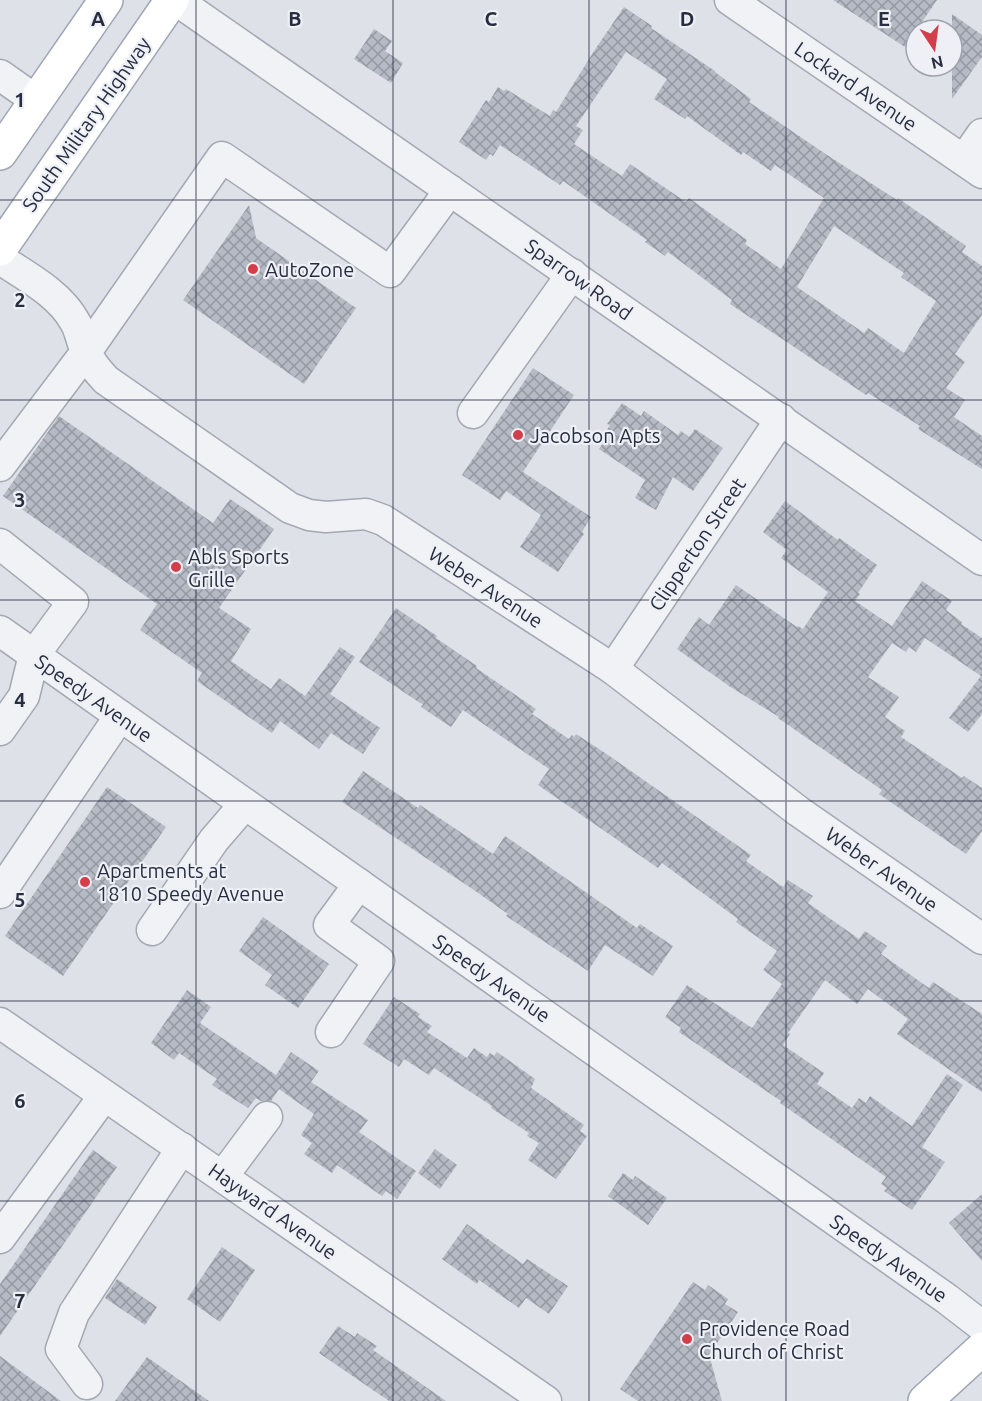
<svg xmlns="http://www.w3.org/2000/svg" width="982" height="1401" font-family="Ubuntu,sans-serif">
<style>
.building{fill:url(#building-cross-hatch);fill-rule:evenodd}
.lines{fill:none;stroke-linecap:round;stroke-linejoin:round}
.minor-casing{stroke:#a3a8b2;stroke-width:33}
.major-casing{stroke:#9da5b4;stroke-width:36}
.minor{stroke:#f1f2f6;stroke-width:30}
.major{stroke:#fff;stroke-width:33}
.grid{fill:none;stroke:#272e40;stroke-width:1.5;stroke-opacity:0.55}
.poi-dot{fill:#d23e4a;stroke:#eef0f6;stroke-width:2}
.labels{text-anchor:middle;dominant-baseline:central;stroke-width:4.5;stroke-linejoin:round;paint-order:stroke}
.street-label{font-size:20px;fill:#272e40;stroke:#eef0f6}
.poi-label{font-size:20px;fill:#272e40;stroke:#eef0f6;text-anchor:start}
.grid-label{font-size:20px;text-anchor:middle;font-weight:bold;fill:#272e40;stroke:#eef0f6;stroke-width:4.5;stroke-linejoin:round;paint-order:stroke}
</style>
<defs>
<pattern id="building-cross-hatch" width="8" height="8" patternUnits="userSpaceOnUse" patternTransform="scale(1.5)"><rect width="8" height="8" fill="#b5bac5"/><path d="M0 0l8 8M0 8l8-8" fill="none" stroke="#9398a1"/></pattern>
</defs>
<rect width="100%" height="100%" fill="#dee1e8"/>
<!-- building -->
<g class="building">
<polygon points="833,0 937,0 905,47"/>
<path d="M624,7L652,26L651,28L715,71V72L751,99L749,102L827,155L897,200L898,198L966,246L962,252L982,266V315L955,354L965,362L946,388L965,400L954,417L982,436V469L918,429L920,426L868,393L866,395L730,304L732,300L668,252L665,256L645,242L647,240L563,181L560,185L500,145L493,156L490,154L486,160L459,142L486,100L489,102L498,87L504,91L506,89L550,116L553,110L556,112L594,51ZM626,52L667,79L654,99L685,119L687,116L741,155L743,152L771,171L775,165L824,198L781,269L745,244L747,240L689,198L686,202L630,164L622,176L574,144L583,130L576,126ZM834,226L904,273L901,277L936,301L904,353L868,328L864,333L797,287Z"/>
<polygon points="952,14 982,35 982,57 952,99"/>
<polygon points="374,29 392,41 385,51 403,63 391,83 354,59"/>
<polygon points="249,205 256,238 356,308 304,384 183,300"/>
<polygon points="533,368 574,395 523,472 591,517 582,532 584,534 558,572 520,547 541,515 506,491 500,500 462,475"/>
<polygon points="622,403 641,416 644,411 678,435 681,431 689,437 695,429 723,448 693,491 673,477 656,510 635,498 645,480 599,449 603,443 600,441 610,425 607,424"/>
<polygon points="59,416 213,523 230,499 274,529 219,608 251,629 231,661 271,689 279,678 305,696 340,647 355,657 330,694 380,728 363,754 331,733 319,749 280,721 272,733 197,681 202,673 140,630 157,604 3,496"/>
<polygon points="785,501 838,540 839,538 877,565 858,593 860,594 855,601 892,626 922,581 952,601 946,610 962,622 961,624 982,638 982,714 968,732 949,718 981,676 925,638 916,652 909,647 906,652 892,643 868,677 899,697 885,717 905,731 901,737 962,778 964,776 982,788 982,831 966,854 879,794 882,790 778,718 779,717 729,686 677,649 699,617 709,625 736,585 797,627 798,626 803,629 828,592 781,558 787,550 763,532"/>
<polygon points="396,608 437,636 436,638 477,666 476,668 536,709 532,714 569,739 572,735 574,737 576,734 608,755 751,855 746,861 783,887 788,880 813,896 808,903 859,939 865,931 887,946 881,954 929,988 933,982 982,1014 982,1092 897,1034 908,1019 868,989 857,1004 825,980 788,1033 790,1034 783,1045 824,1073 817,1084 852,1108 859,1098 866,1103 870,1096 912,1126 947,1074 963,1085 922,1147 945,1162 912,1210 884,1191 887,1188 881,1184 886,1177 780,1103 781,1101 679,1032 681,1028 665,1017 687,985 752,1028 782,984 763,970 777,951 736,922 738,919 662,863 658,868 538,785 549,769 463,710 451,727 421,707 423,704 420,703 359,662"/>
<polygon points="363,771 418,808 420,805 493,854 505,836 637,928 640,924 673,946 653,976 605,945 588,971 506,916 508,914 471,888 342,802"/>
<polygon points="107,787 166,827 63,976 5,936"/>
<polygon points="263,917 329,964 298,1008 265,985 272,975 239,951"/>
<polygon points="187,990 211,1007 200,1023 276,1075 291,1052 319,1071 311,1082 368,1120 359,1132 416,1171 397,1199 386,1191 382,1196 337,1165 332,1173 304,1154 312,1143 301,1135 314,1114 279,1089 271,1101 261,1101 256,1098 248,1108 212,1085 217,1079 179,1053 174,1060 151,1043"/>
<polygon points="394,997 420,1014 418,1017 432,1026 427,1032 467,1058 474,1048 487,1057 490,1053 494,1056 497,1052 535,1079 531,1088 584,1125 580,1131 587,1136 556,1179 528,1160 539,1143 527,1136 529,1133 491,1108 492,1106 434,1068 429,1075 404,1059 399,1067 363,1044"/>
<polygon points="435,1149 457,1165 440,1189 418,1173"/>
<polygon points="93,1150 117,1167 0,1336 0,1284"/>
<polygon points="623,1173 633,1180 635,1176 667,1198 648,1225 608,1196"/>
<polygon points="982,1194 982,1261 949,1223"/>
<polygon points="467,1224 523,1264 527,1259 568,1286 549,1314 526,1298 519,1308 479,1280 477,1284 442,1259"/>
<polygon points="222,1247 255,1270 220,1322 187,1299"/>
<polygon points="117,1279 157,1307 145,1325 105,1298"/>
<polygon points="693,1282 705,1290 708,1285 728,1299 725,1304 738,1312 709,1355 722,1401 638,1401 620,1389"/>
<polygon points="338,1326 355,1337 357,1333 377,1346 373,1350 446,1401 389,1401 319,1353"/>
<polygon points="0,1356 61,1401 0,1401"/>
<polygon points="147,1357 209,1401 115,1401"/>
</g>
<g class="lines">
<!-- minor casing -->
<g class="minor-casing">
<g id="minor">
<polyline points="176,0 982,560"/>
<polyline points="730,0 982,173"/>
<polyline points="0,75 37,101"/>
<polyline points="964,160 982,134"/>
<path d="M0,259C26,276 60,294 75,322C80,330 81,340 85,349C89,361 97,370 106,380L290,508L309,515L326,517L366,514L383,520L613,669L798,811L982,939"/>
<polyline points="473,413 572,274"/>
<polyline points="0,466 86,352 222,157 390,272 450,190"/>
<polyline points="0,544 73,602 34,655 24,696 0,730"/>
<polyline points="0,631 947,1299 982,1326"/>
<polyline points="613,669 781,419"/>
<polyline points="0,893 120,716"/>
<polyline points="152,930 214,840 245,804"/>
<polyline points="0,1023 546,1401"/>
<polyline points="331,1032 379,961 329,925 359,884"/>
<polyline points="223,1176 267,1117"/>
<polyline points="0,1238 104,1096"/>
<polyline points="87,1384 61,1349 74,1313 182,1148"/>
</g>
</g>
<!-- major casing -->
<g class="major-casing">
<g id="major">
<polyline points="0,153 106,0"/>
<polyline points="0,249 172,0"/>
<polyline points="925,1401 982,1349"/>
</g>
</g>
<!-- minor -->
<use href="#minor" class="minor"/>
<!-- major -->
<use href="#major" class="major"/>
</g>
<!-- grid -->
<path class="grid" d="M196,0V1401M393,0V1401M589,0V1401M786,0V1401M0,200H982M0,400H982M0,600H982M0,801H982M0,1001H982M0,1201H982"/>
<!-- markers -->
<g class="poi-dot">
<circle cx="253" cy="269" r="6"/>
<circle cx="518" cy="435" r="6"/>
<circle cx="176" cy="567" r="6"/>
<circle cx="85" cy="882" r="6"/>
<circle cx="687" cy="1339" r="6"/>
</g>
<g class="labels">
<!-- street labels -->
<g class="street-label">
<text transform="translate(856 86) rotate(34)">Lockard Avenue</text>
<text transform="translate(86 124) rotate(-55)">South Military Highway</text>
<text transform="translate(579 279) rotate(35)">Sparrow Road</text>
<text transform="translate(697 544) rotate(-56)">Clipperton Street</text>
<text transform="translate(486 587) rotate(33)">Weber Avenue</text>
<text transform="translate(94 698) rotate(35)">Speedy Avenue</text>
<text transform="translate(882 869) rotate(35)">Weber Avenue</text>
<text transform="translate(492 978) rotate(35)">Speedy Avenue</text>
<text transform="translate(273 1211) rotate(35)">Hayward Avenue</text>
<text transform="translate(889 1258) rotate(35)">Speedy Avenue</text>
</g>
<!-- poi labels -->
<g class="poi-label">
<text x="265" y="269">AutoZone</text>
<text x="530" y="435">Jacobson Apts</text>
<text x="188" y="556">Abls Sports<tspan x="188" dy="23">Grille</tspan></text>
<text x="97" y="870">Apartments at<tspan x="97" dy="23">1810 Speedy Avenue</tspan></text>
<text x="699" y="1328">Providence Road<tspan x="699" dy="23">Church of Christ</tspan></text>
</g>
</g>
<g class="grid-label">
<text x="98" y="26">A</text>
<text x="295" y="26">B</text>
<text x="491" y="26">C</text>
<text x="687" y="26">D</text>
<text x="884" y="26">E</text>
<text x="20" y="107">1</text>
<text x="20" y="307">2</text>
<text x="20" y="507">3</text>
<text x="20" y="707">4</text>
<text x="20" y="907">5</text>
<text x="20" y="1108">6</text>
<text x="20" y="1308">7</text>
</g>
<!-- north arrow -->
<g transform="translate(934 48) rotate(167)"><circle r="28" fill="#eef0f6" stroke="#9ea2ad" stroke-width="1.5"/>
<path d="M0-4.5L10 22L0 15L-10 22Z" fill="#d23e4a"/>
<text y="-9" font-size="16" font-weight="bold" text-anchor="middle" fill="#272e40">N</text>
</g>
</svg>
